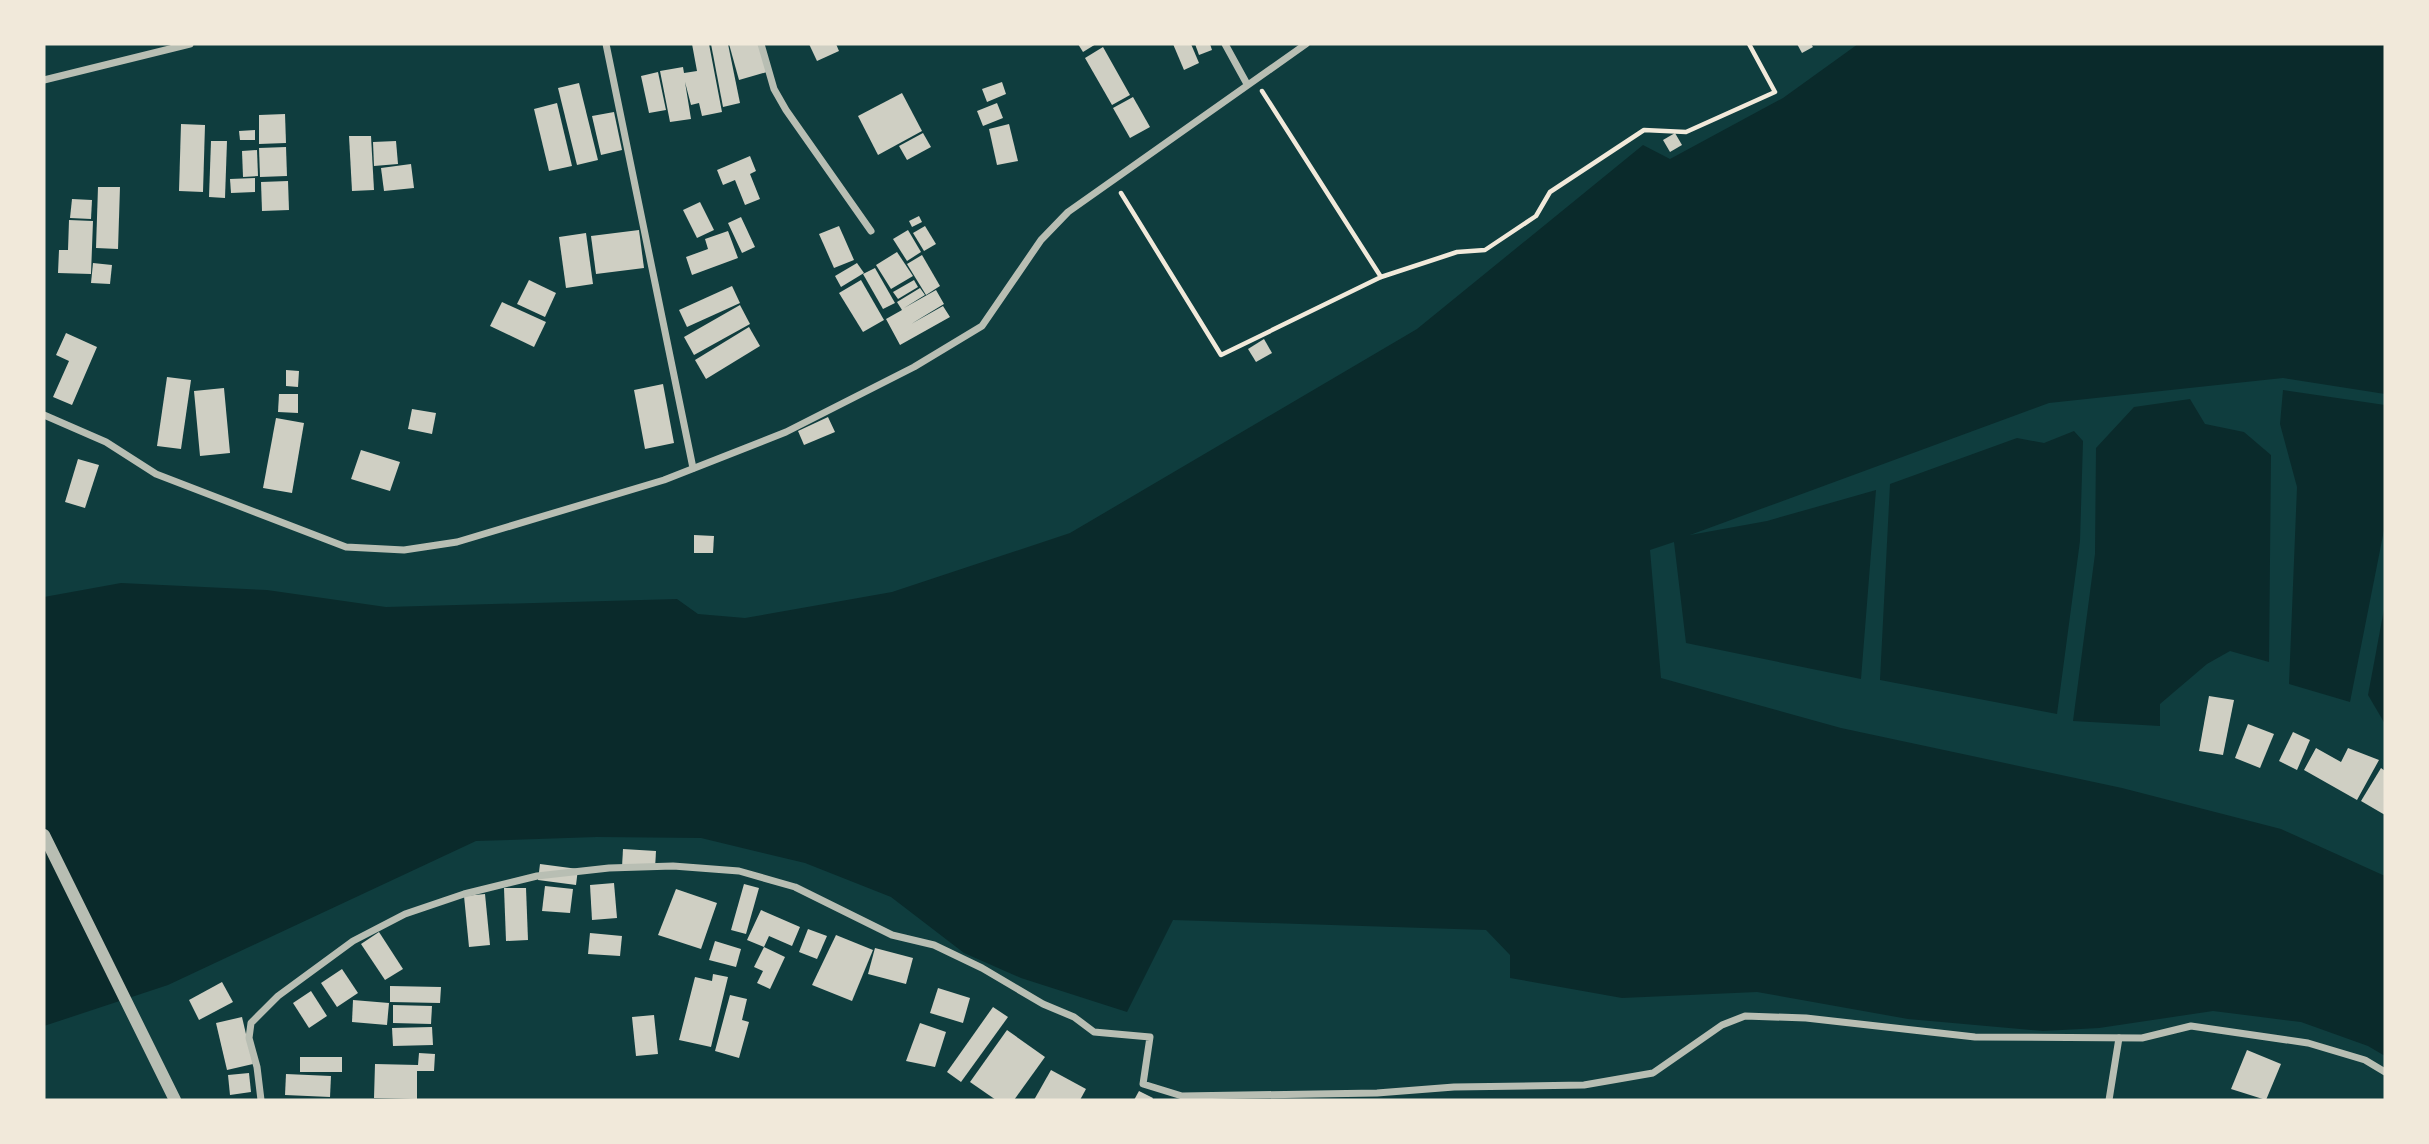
<svg xmlns="http://www.w3.org/2000/svg" width="2429" height="1144" font-family="Manrope,sans-serif">
<style>
.water{fill:#0a2a2b}
.building{fill:#cfcfc3}
.lines{fill:none;stroke-linecap:round;stroke-linejoin:round}
.path{stroke:#f1e9da;stroke-width:4.5}
.minor{stroke:#b8beb3;stroke-width:7}
.tertiary{stroke:#b8beb3;stroke-width:12}
</style>
<rect width="100%" height="100%" fill="#0f3d3e"/>
<!-- water -->
<g class="water">
<polygon points="1858,44 2385,44 2385,394 2283,378 2049,403 1690,535 1767,521 1876,490 1861,679 1686,643 1674,542 1650,550 1661,678 1841,728 2122,788 2281,829 2385,876 2385,1056 2368,1046 2301,1022 2213,1011 2099,1028 2043,1031 1908,1019 1757,992 1622,998 1510,978 1510,955 1486,930 1173,920 1127,1012 1021,978 964,953 891,897 805,863 701,838 597,837 476,841 168,985 44,1026 44,597 121,583 267,590 386,607 677,599 698,614 745,618 892,592 1070,533 1417,329 1643,145 1670,159 1783,98"/>
<polygon points="2283,390 2385,405 2385,525 2350,702 2289,684 2297,487 2280,424"/>
<polygon points="2190,399 2205,424 2244,432 2271,455 2269,662 2230,651 2207,664 2160,704 2160,726 2073,721 2095,554 2096,448 2134,407"/>
<polygon points="2074,431 2083,441 2080,541 2057,714 1880,680 1890,484 2017,438 2044,443"/>
<polygon points="2385,604 2385,724 2368,695"/>
</g>
<!-- building -->
<g class="building">
<polygon points="692,44 709,44 722,112 702,116 699,103 691,105 685,82 691,119 670,122 660,71 683,67 684,73 697,71"/>
<polygon points="711,44 728,44 740,103 723,107"/>
<polygon points="729,44 759,44 767,72 739,80"/>
<polygon points="809,44 836,44 839,51 817,61"/>
<polygon points="1078,44 1096,44 1083,52"/>
<polygon points="1173,44 1191,44 1199,63 1184,70"/>
<polygon points="1195,44 1210,44 1212,50 1199,55"/>
<polygon points="1797,44 1811,44 1813,47 1802,53"/>
<polygon points="1103,47 1130,95 1112,105 1085,58"/>
<polygon points="658,72 666,110 649,113 641,76"/>
<polygon points="1002,82 1006,94 987,102 982,89"/>
<polygon points="579,83 598,160 577,165 558,88"/>
<polygon points="902,93 922,131 878,155 858,116"/>
<polygon points="1133,97 1150,127 1130,138 1113,108"/>
<polygon points="557,103 572,166 549,171 534,109"/>
<polygon points="997,103 1003,118 983,126 977,111"/>
<polygon points="614,112 622,150 601,155 592,116"/>
<polygon points="285,114 286,143 259,144 259,115"/>
<polygon points="181,124 205,125 203,192 179,191"/>
<polygon points="1009,124 1018,161 997,165 989,129"/>
<polygon points="255,130 255,140 240,140 239,131"/>
<polygon points="923,133 931,147 907,160 899,146"/>
<polygon points="1675,133 1682,145 1670,152 1663,140"/>
<polygon points="349,136 371,136 374,190 352,191"/>
<polygon points="211,141 227,141 225,198 209,197"/>
<polygon points="396,141 398,164 374,166 373,142"/>
<polygon points="286,147 287,176 260,177 259,148"/>
<polygon points="257,150 258,176 243,177 242,151"/>
<polygon points="750,156 756,171 750,174 760,199 745,205 735,180 723,185 717,170"/>
<polygon points="411,164 414,188 384,191 381,168"/>
<polygon points="255,178 255,192 231,193 230,179"/>
<polygon points="288,181 289,210 262,211 261,182"/>
<polygon points="98,187 120,187 118,249 96,248"/>
<polygon points="72,199 92,200 91,219 70,218"/>
<polygon points="700,202 714,230 697,238 683,210"/>
<polygon points="919,216 922,222 912,227 909,221"/>
<polygon points="741,217 755,247 742,253 728,223"/>
<polygon points="69,220 93,221 91,274 58,273 59,250 68,250"/>
<polygon points="839,226 854,260 834,268 819,234"/>
<polygon points="925,226 936,244 924,251 913,233"/>
<polygon points="639,230 644,268 596,274 591,236"/>
<polygon points="908,230 921,252 907,261 893,239"/>
<polygon points="728,231 738,258 692,275 686,257 708,249 705,239"/>
<polygon points="586,233 593,284 566,288 559,237"/>
<polygon points="897,252 913,276 891,289 876,265"/>
<polygon points="922,255 940,286 926,295 907,264"/>
<polygon points="93,263 112,265 110,284 91,283"/>
<polygon points="857,263 864,273 841,287 835,276"/>
<polygon points="875,268 895,303 883,309 863,274"/>
<polygon points="529,280 556,293 545,317 517,304"/>
<polygon points="861,280 884,320 863,332 839,293"/>
<polygon points="914,280 918,287 898,299 893,292"/>
<polygon points="732,286 740,303 687,327 679,310"/>
<polygon points="920,288 925,295 904,308 936,290 944,304 911,324 943,306 950,317 900,345 886,319 902,310 897,302"/>
<polygon points="502,302 546,322 534,347 490,326"/>
<polygon points="740,305 750,324 694,355 684,337"/>
<polygon points="749,327 760,346 706,379 695,360"/>
<polygon points="66,333 97,347 72,405 53,397 69,361 56,355"/>
<polygon points="1264,339 1272,353 1256,362 1248,349"/>
<polygon points="286,370 299,371 298,387 286,386"/>
<polygon points="167,377 191,380 181,449 157,446"/>
<polygon points="663,384 674,443 645,449 634,390"/>
<polygon points="224,388 230,453 200,456 194,391"/>
<polygon points="279,394 298,394 298,413 278,412"/>
<polygon points="412,409 436,413 432,434 408,429"/>
<polygon points="828,417 835,432 804,445 798,431"/>
<polygon points="276,418 304,423 292,493 263,488"/>
<polygon points="361,450 400,462 390,491 351,479"/>
<polygon points="78,459 99,465 85,508 65,502"/>
<polygon points="694,535 714,536 713,553 694,553"/>
<polygon points="2209,696 2234,700 2223,755 2199,751"/>
<polygon points="2248,724 2274,734 2260,768 2235,758"/>
<polygon points="2293,732 2310,740 2297,770 2279,761"/>
<polygon points="2316,748 2341,762 2348,748 2379,760 2357,800 2304,770"/>
<polygon points="2381,768 2385,771 2385,815 2361,801"/>
<polygon points="623,849 656,851 655,869 622,867"/>
<polygon points="540,864 578,869 576,885 538,880"/>
<polygon points="614,883 617,918 592,920 590,885"/>
<polygon points="744,884 759,888 746,934 731,930"/>
<polygon points="545,886 573,889 570,913 542,911"/>
<polygon points="504,888 526,888 528,940 506,941"/>
<polygon points="676,889 717,903 701,949 658,935"/>
<polygon points="485,894 490,945 469,947 464,896"/>
<polygon points="761,910 800,927 792,946 769,936 764,947 747,940"/>
<polygon points="808,929 827,936 817,959 799,952"/>
<polygon points="379,932 403,969 385,980 361,944"/>
<polygon points="590,933 622,936 620,956 588,954"/>
<polygon points="836,935 873,950 852,1001 812,985"/>
<polygon points="715,941 741,949 736,967 709,960"/>
<polygon points="764,947 785,957 770,989 757,983 763,971 754,967"/>
<polygon points="875,948 913,958 906,984 868,974"/>
<polygon points="342,969 358,993 337,1007 321,983"/>
<polygon points="713,974 728,977 711,1047 679,1040 695,977 712,981"/>
<polygon points="222,982 233,1002 199,1020 189,1000"/>
<polygon points="390,986 441,987 440,1003 390,1002"/>
<polygon points="938,988 970,998 963,1023 930,1013"/>
<polygon points="311,991 327,1016 309,1028 293,1003"/>
<polygon points="730,995 747,999 742,1020 749,1022 739,1058 715,1051"/>
<polygon points="353,1000 389,1003 387,1025 352,1022"/>
<polygon points="393,1005 432,1006 431,1024 393,1023"/>
<polygon points="993,1007 1008,1017 961,1082 947,1072"/>
<polygon points="654,1015 658,1054 636,1056 632,1017"/>
<polygon points="242,1017 253,1064 227,1070 216,1023"/>
<polygon points="920,1023 946,1032 935,1067 906,1061"/>
<polygon points="432,1027 433,1045 393,1046 392,1028"/>
<polygon points="1007,1030 1045,1057 1014,1100 996,1100 970,1082"/>
<polygon points="2247,1050 2281,1064 2266,1100 2231,1089"/>
<polygon points="419,1053 435,1054 434,1071 417,1071 417,1099 374,1098 375,1064 418,1065"/>
<rect x="300" y="1057" width="42" height="15"/>
<polygon points="1051,1070 1086,1089 1080,1100 1034,1100"/>
<polygon points="249,1073 251,1092 230,1095 228,1075"/>
<polygon points="286,1074 331,1076 330,1097 285,1095"/>
<polygon points="1139,1091 1153,1098 1152,1100 1134,1100"/>
</g>
<g class="lines">
<!-- path -->
<g class="path">
<polyline points="1121,193 1221,355 1381,277 1262,91"/>
<polyline points="1381,277 1457,252 1485,250 1536,216 1550,192 1644,130 1686,132 1775,92 1749,44"/>
</g>
<!-- minor -->
<g class="minor">
<polyline points="606,44 693,468"/>
<polyline points="761,44 774,89 786,110 871,231"/>
<polyline points="1225,44 1247,84"/>
<polyline points="44,80 190,44"/>
<polyline points="44,415 106,442 156,474 346,547 404,550 457,542 664,480 786,432 914,367 982,326 1041,240 1068,212 1306,44"/>
<polyline points="261,1100 257,1067 249,1038 251,1023 278,996 353,941 405,914 464,894 537,876 609,868 673,866 739,871 795,887 892,935 934,945 982,968 1043,1004 1074,1017 1094,1032 1150,1037 1143,1084 1182,1096 1377,1093 1454,1087 1584,1085 1653,1073 1722,1025 1745,1016 1806,1018 1975,1037 2142,1038 2191,1026 2308,1043 2365,1060 2385,1072"/>
<polyline points="2109,1100 2119,1038"/>
</g>
<!-- tertiary -->
<polyline class="tertiary" points="44,835 175,1100"/>
</g>
<!-- border -->
<rect width="2429" height="1144" fill="none" stroke="#f1e9da" stroke-width="91"/>
</svg>
